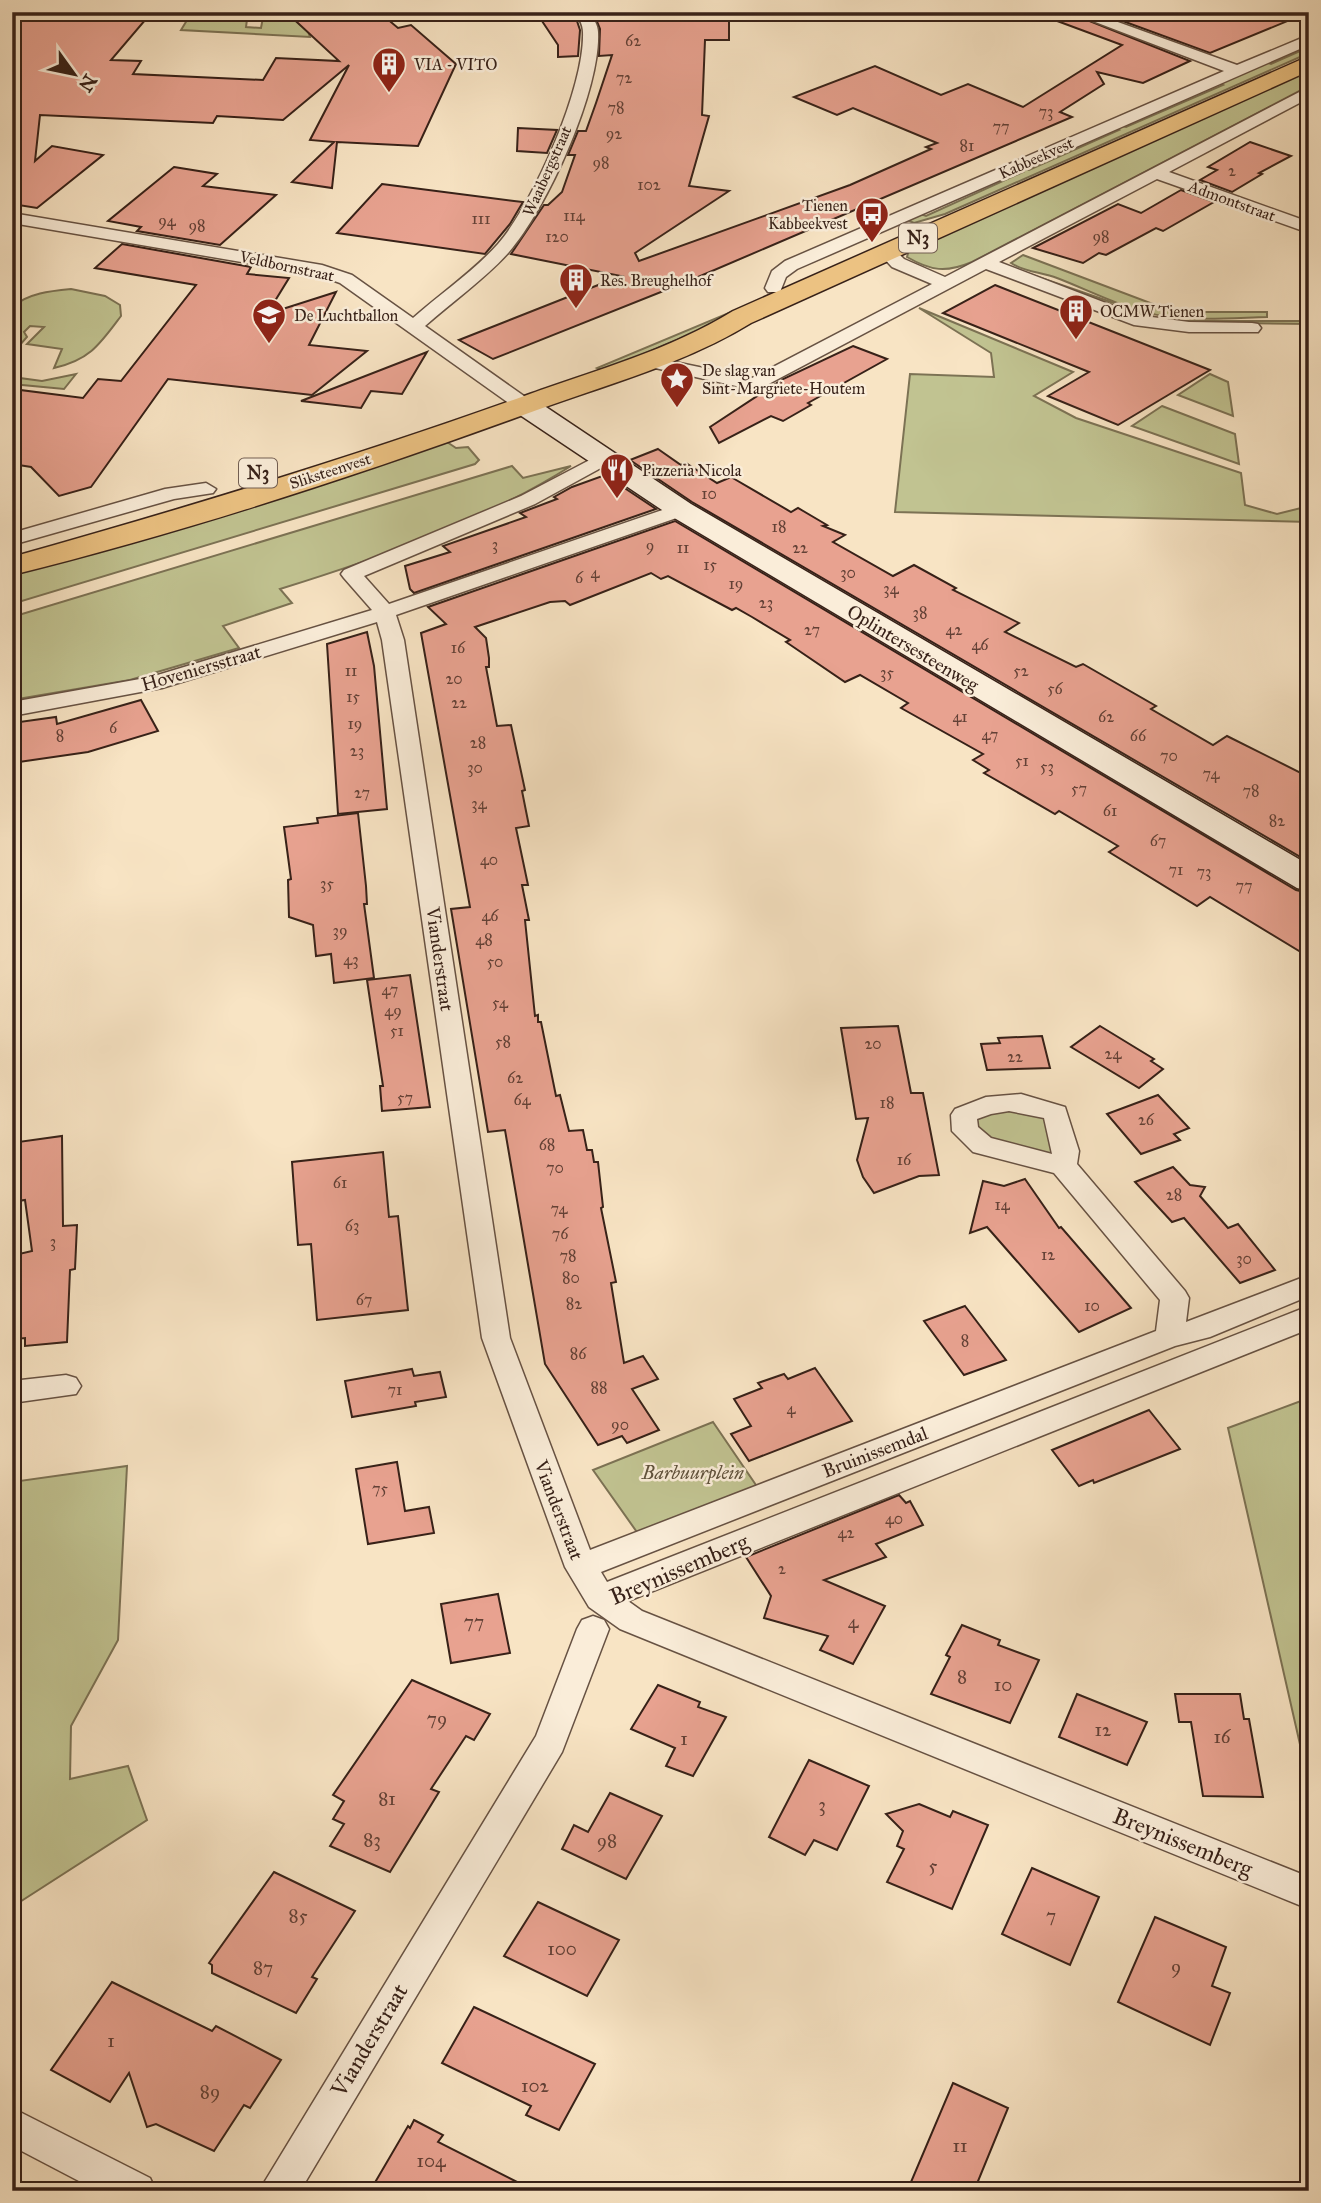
<svg xmlns="http://www.w3.org/2000/svg" width="1321" height="2203" font-family="'IM FELL Great Primer',serif">
<style>
.green{fill:#c1c391;stroke:#7c7254;stroke-width:2}
.building{fill:#e8a290;stroke:#372118;stroke-width:2}
.lines{fill:none;stroke-linecap:round;stroke-linejoin:round}
.street-casing{stroke:#675243;stroke-width:3}
.secondary-casing{stroke:#372118;stroke-width:3}
.primary-casing{stroke:#372118;stroke-width:3}
.street{fill:#faedd9;fill-rule:evenodd}
.secondary{fill:#faedd9;fill-rule:evenodd}
.primary{fill:#ecc282;fill-rule:evenodd}
.labels{text-anchor:middle;dominant-baseline:central;stroke-width:5;stroke-linejoin:round;paint-order:stroke}
.number-label{font-size:16px;fill:#634136}
.far-poi-label{font-size:16px;fill:#372118;stroke:#faedd9;text-anchor:start}
.far-street-label{font-size:16px;fill:#372118;stroke:#faedd9}
.shield{fill:#faedd9;stroke:#725e52;stroke-width:2}
.shield-label{font-size:18px;font-weight:bold;fill:#372118}
.street-label{font-size:19px;fill:#372118;stroke:#faedd9}
.park-label{font-size:19px;font-style:italic;fill:#60523c;stroke:#faedd9}
.near-number-label{font-size:19px;fill:#634136}
.near-street-label{font-size:23px;fill:#372118;stroke:#faedd9}
</style>
<rect width="100%" height="100%" fill="#f8e4c4"/>
<filter id="stains"><feTurbulence type="fractalNoise" baseFrequency=".00286" numOctaves="4"/><feColorMatrix values="0 0 0 0 .2 0 0 0 0 .09 0 0 0 0 .02 0 0 0 .5 -.17"/></filter>
<radialGradient id="worn" r=".72"><stop offset=".6" stop-color="#630" stop-opacity="0"/><stop offset="1" stop-color="#630" stop-opacity=".3"/></radialGradient>
<!-- green -->
<g class="green">
<polygon points="192,12 248,12 246,27 261,28 264,12 285,12 308,31 310,37 181,30"/>
<polygon points="1309,47 1309,53 945,214 914,223 905,219 918,213 926,216 1023,172 1017,169 1022,167 1029,170 1119,130 1113,127 1119,125 1126,127 1223,85 1217,82 1263,61 1271,64"/>
<path d="M1309,70V86L972,262C946,273 931,271 907,257L909,250Z"/>
<path d="M1023,255L1174,312H1267V317C1233,318 1198,321 1164,316C1128,311 1091,291 1057,278C1042,272 1024,272 1011,263Z"/>
<polygon points="1021,271 1166,321 1309,321 1309,324 1162,322 1130,313"/>
<path d="M71,289L105,296L120,305L121,316C100,344 90,360 54,368L62,349L27,344L44,327L30,326L24,332L27,337L12,354V307C29,293 50,291 71,289Z"/>
<polygon points="919,308 1073,372 1034,396 1076,418 1241,473 1245,505 1277,514 1309,506 1309,522 895,512 910,374 994,377 991,353"/>
<polygon points="731,312 737,315 603,371 597,368"/>
<polygon points="76,374 64,389 12,384 12,377 42,381"/>
<polygon points="1210,374 1228,382 1233,416 1178,395"/>
<polygon points="1162,406 1235,434 1239,464 1132,426"/>
<polygon points="447,442 456,448 468,447 479,460 475,464 12,604 12,569 292,494"/>
<path d="M512,466L523,478L571,466C482,522 380,558 280,589L292,603L223,626L239,648L130,680L12,700V617Z"/>
<polygon points="981,1105 1056,1113 1063,1166 965,1131"/>
<polygon points="1309,1398 1309,1784 1228,1428"/>
<polygon points="713,1422 758,1488 639,1535 593,1470"/>
<polygon points="127,1466 118,1640 71,1726 70,1779 128,1766 147,1820 12,1907 12,1482"/>
</g>
<!-- building -->
<g class="building">
<polygon points="53,12 152,12 111,60 141,61 133,74 263,80 276,58 339,61 286,12 379,12 398,28 411,25 456,64 418,146 337,142 332,188 292,182 334,142 310,140 349,65 283,120 217,116 213,123 40,115 35,161 52,146 103,155 37,208 12,204 12,122 19,118 12,116 12,16 48,18"/>
<polygon points="536,12 574,12 580,30 578,56 558,57 558,45"/>
<polygon points="593,12 729,12 729,40 705,40 702,115 709,116 689,186 729,191 635,253 639,261 850,185 931,149 926,147 937,143 853,108 837,115 794,97 875,66 941,95 968,84 1023,107 1122,45 1041,15 1041,12 1067,12 1190,61 1143,83 1097,72 1104,84 1060,112 1072,117 691,280 493,359 459,340 621,276 511,254 544,205 548,205 562,192 575,155 568,155 578,131 586,131 596,103 612,55 599,56 600,29"/>
<polygon points="1098,12 1306,12 1307,13 1210,53"/>
<polygon points="518,128 557,130 547,153 517,151"/>
<polygon points="1250,142 1291,156 1259,173 1262,174 1232,192 1200,180 1217,170 1208,167"/>
<polygon points="174,167 217,174 203,186 276,195 220,245 137,231 141,227 108,221"/>
<polygon points="382,184 514,201 523,202 510,224 485,254 337,233"/>
<polygon points="1181,190 1214,202 1163,231 1156,228 1106,255 1099,253 1083,263 1033,248 1118,204 1141,213"/>
<polygon points="122,244 251,267 247,274 289,278 267,314 336,292 309,345 367,351 312,395 168,379 91,487 59,496 31,467 12,464 12,389 83,398 98,379 121,381 196,285 95,268"/>
<polygon points="995,285 1210,370 1118,425 1048,396 1089,372 943,313"/>
<polygon points="853,346 887,359 808,403 811,405 783,421 771,416 719,443 710,427 783,379"/>
<polygon points="427,352 402,394 371,391 361,408 301,401"/>
<polygon points="658,449 681,465 686,463 717,483 731,477 791,512 798,508 827,525 823,526 845,535 833,542 893,576 914,565 956,588 953,590 1019,623 1005,632 1076,667 1083,664 1156,706 1151,709 1213,745 1227,736 1309,777 1309,862 692,502 630,460"/>
<polygon points="605,475 656,509 414,593 410,589 405,566 450,552 443,546 526,517 520,513 557,499 554,497 572,487"/>
<polygon points="675,521 1296,890 1309,893 1309,957 1210,897 1197,906 1109,852 1118,846 1059,811 1055,814 984,773 989,770 973,760 983,754 901,708 908,703 860,675 845,682 786,642 790,640 752,617 736,608 732,610 668,576 661,579 651,573 570,605 565,601 550,602 475,627 486,638 489,658 489,667 486,667 497,726 511,725 525,790 522,791 529,826 516,828 528,885 522,885 529,920 525,920 535,1016 538,1015 538,1022 541,1022 556,1096 560,1095 569,1131 583,1130 587,1150 592,1150 594,1162 598,1162 603,1207 601,1208 616,1282 611,1283 624,1363 643,1356 658,1379 632,1389 659,1430 627,1443 622,1436 598,1445 545,1364 505,1130 488,1132 451,909 470,907 421,633 446,624 428,607"/>
<polygon points="367,632 374,666 387,809 338,814 327,644"/>
<polygon points="141,700 158,731 88,752 12,763 12,723 56,717 57,724"/>
<polygon points="358,813 366,886 367,904 364,904 374,978 334,983 331,954 316,956 313,925 289,917 288,880 291,879 284,827 318,823 317,818"/>
<polygon points="410,975 430,1107 382,1111 380,1086 383,1086 367,980"/>
<polygon points="898,1026 911,1093 923,1093 939,1175 919,1176 874,1193 863,1177 857,1160 868,1118 856,1119 841,1028"/>
<polygon points="1100,1026 1154,1059 1151,1061 1163,1069 1139,1088 1071,1047"/>
<polygon points="1042,1036 1050,1068 987,1070 981,1044 1000,1043 998,1038"/>
<polygon points="1158,1095 1189,1128 1174,1134 1180,1140 1141,1154 1107,1114"/>
<polygon points="62,1136 63,1226 77,1225 75,1269 70,1270 67,1342 25,1346 25,1338 16,1339 19,1254 32,1251 25,1200 18,1201 18,1142"/>
<polygon points="383,1152 389,1217 398,1216 408,1310 317,1320 311,1244 298,1245 292,1162"/>
<polygon points="1173,1167 1190,1185 1205,1187 1200,1196 1228,1228 1238,1224 1275,1270 1240,1283 1184,1218 1172,1222 1135,1182"/>
<polygon points="1025,1179 1059,1228 1061,1227 1131,1308 1079,1332 987,1227 970,1233 983,1181 1004,1186"/>
<polygon points="965,1306 1006,1360 964,1375 924,1321"/>
<polygon points="815,1368 852,1421 749,1461 731,1434 751,1426 734,1399 762,1388 758,1383 784,1374 788,1379"/>
<polygon points="412,1369 414,1376 440,1372 446,1397 415,1402 416,1406 352,1417 345,1381"/>
<polygon points="1149,1410 1180,1449 1094,1483 1093,1480 1079,1486 1052,1450"/>
<polygon points="397,1462 405,1511 429,1507 434,1533 368,1544 356,1469"/>
<polygon points="899,1495 906,1503 910,1501 923,1525 876,1544 886,1557 824,1580 885,1606 853,1664 820,1650 828,1636 764,1618 771,1596 746,1557"/>
<polygon points="498,1594 510,1653 451,1663 441,1604"/>
<polygon points="962,1625 1000,1640 998,1645 1039,1660 1010,1723 931,1694 950,1657 946,1655"/>
<polygon points="412,1680 490,1714 474,1740 466,1736 431,1789 439,1792 390,1872 330,1846 344,1824 333,1819 344,1801 333,1795"/>
<polygon points="658,1685 700,1702 698,1707 726,1717 693,1776 666,1766 675,1748 631,1729"/>
<polygon points="1077,1694 1147,1722 1127,1765 1059,1737"/>
<polygon points="1175,1694 1240,1694 1244,1719 1249,1719 1263,1797 1203,1796 1191,1722 1179,1722"/>
<polygon points="809,1760 869,1786 837,1850 814,1840 805,1855 769,1837"/>
<polygon points="610,1793 662,1816 626,1879 562,1849 574,1825 588,1832"/>
<polygon points="919,1804 950,1817 953,1811 988,1825 952,1909 887,1882 904,1849 897,1846 903,1831 886,1814"/>
<polygon points="1032,1868 1099,1897 1070,1965 1002,1934"/>
<polygon points="274,1872 355,1911 312,1977 317,1979 296,2013 212,1973 212,1965 209,1963"/>
<polygon points="538,1902 619,1940 587,1996 504,1956"/>
<polygon points="1155,1917 1226,1947 1212,1986 1230,1993 1210,2045 1118,2002"/>
<polygon points="112,1982 212,2031 216,2026 281,2060 250,2108 244,2105 214,2151 156,2124 147,2127 129,2073 110,2102 51,2070"/>
<polygon points="474,2007 595,2064 559,2130 526,2115 531,2106 442,2063"/>
<polygon points="953,2083 1008,2108 974,2191 931,2191 911,2182"/>
<polygon points="414,2120 443,2135 438,2142 535,2191 370,2191 408,2126 410,2128"/>
</g>
<g class="lines">
<!-- street casing -->
<g class="street-casing">
<g id="street">
<path d="M576,12H590C593,18 598,25 598,32C601,89 547,209 509,252C485,279 452,302 425,326L531,401L533,405L531,409H517L340,283L318,275L12,223V213L322,265L352,275L413,318C440,294 474,271 498,244C534,202 585,87 583,32C583,25 579,18 576,12Z"/>
<polygon points="1069,12 1090,12 1237,65 1309,35 1309,45 797,269 786,277 780,292 768,292 765,288 772,271 785,261 1224,71"/>
<polygon points="1309,87 1309,98 1169,172 1309,222 1309,233 1157,179 999,262 1137,315 1189,322 1252,323 1258,324 1261,328 1258,332 1189,332 1134,325 986,269 761,388 754,390 646,366 637,361 646,356 752,378 932,284 892,267 878,252 881,248 893,248 904,259 945,277"/>
<path d="M603,453L613,459L610,463L535,504L364,576L389,604L674,506H688L691,510L688,514L396,615L404,640L510,1338L590,1550L1156,1331L1160,1300L1054,1173L973,1152L952,1131L951,1115L955,1109L986,1097L1021,1094L1065,1107L1079,1151L1077,1164L1185,1291L1189,1298L1186,1322L1309,1275V1296L1210,1337L1175,1346L601,1572L607,1582L1309,1306V1329L628,1601L642,1611L1309,1877V1909L620,1629L589,1607L565,1567L482,1338L382,640L377,622L162,688L12,716V702L151,677L372,610L344,578L341,574L344,570L521,496ZM1009,1111L1044,1118L1052,1154L991,1138L978,1127L977,1119L991,1114Z"/>
<polygon points="206,483 216,489 213,493 174,499 12,545 12,533 165,489"/>
<polygon points="66,1375 76,1378 81,1386 76,1394 12,1403 12,1381"/>
<polygon points="593,1616 604,1620 609,1629 562,1752 300,2191 259,2191 536,1736 577,1629 582,1620"/>
<polygon points="12,2108 150,2178 156,2191 98,2191 12,2146"/>
</g>
</g>
<!-- secondary casing -->
<g class="secondary-casing">
<polygon id="secondary" points="524,397 534,399 691,504 1309,865 1309,891 1297,888 671,516 514,411 510,405 514,399"/>
</g>
<!-- primary casing -->
<g class="primary-casing">
<path id="primary" d="M1309,56V71L751,323C686,363 609,384 537,410C365,473 190,531 12,575V557C186,508 358,456 527,395C596,370 670,350 733,311Z"/>
</g>
<!-- street -->
<use href="#street" class="street"/>
<!-- secondary -->
<use href="#secondary" class="secondary"/>
<!-- primary -->
<use href="#primary" class="primary"/>
</g>
<!-- icons -->
<defs>
<g id="building-pin" transform="scale(1.75)"><path d="M0 17L-7.5 6A9.5 9.5 0 1 1 7.5 6Z" fill="#8f2418" stroke="#faedd9"/><path d="M-4-6H4V6H1V3H-1V6H-4ZM-2.5-4.3h1.7v1.8h-1.7ZM.8-4.3h1.7v1.8H.8ZM-2.5-1h1.7V.8h-1.7ZM.8-1h1.7V.8H.8Z" fill="#fff"/></g>
<g id="bus-pin" transform="scale(1.75)"><path d="M0 17L-7.5 6A9.5 9.5 0 1 1 7.5 6Z" fill="#8f2418" stroke="#faedd9"/><path d="M-5-6H5V4H4V6H2V4H-2V6H-4V4H-5ZM-3.5-4V0h7V-4ZM-3.5 1.2v1.5H-2V1.2ZM2 1.2v1.5H3.5V1.2Z" fill="#fff"/></g>
<g id="school-pin" transform="scale(1.75)"><path d="M0 17L-7.5 6A9.5 9.5 0 1 1 7.5 6Z" fill="#8f2418" stroke="#faedd9"/><path d="M0-5L7-2L0 1L-7-2ZM-4 1L0 2.5L4 1V4Q0 6-4 4Z" fill="#fff"/></g>
<g id="sight-pin" transform="scale(1.75)"><path d="M0 17L-7.5 6A9.5 9.5 0 1 1 7.5 6Z" fill="#8f2418" stroke="#faedd9"/><path d="M0-6L1.8-2.2L6-1.7L2.9 1.2L3.7 5.4L0 3.3L-3.7 5.4L-2.9 1.2L-6-1.7L-1.8-2.2Z" fill="#fff"/></g>
<g id="restaurant-pin" transform="scale(1.75)"><path d="M0 17L-7.5 6A9.5 9.5 0 1 1 7.5 6Z" fill="#8f2418" stroke="#faedd9"/><path d="M-5-6h1v4h1v-4h1v4h1v-4h1v5L-1.5 .5V6h-2V.5L-5-1ZM5-6V6H3V1.5H1.5Q1.5-4 5-6Z" fill="#fff"/></g>
</defs>
<g fill-rule="evenodd">
<use href="#building-pin" x="389" y="64"/>
<use href="#bus-pin" x="872" y="214"/>
<use href="#building-pin" x="576" y="280"/>
<use href="#building-pin" x="1076" y="311"/>
<use href="#school-pin" x="269" y="315"/>
<use href="#sight-pin" x="677" y="379"/>
<use href="#restaurant-pin" x="617" y="470"/>
</g>
<g class="labels">
<!-- number labels -->
<g class="number-label">
<text x="633" y="40">62</text>
<text x="624" y="77">72</text>
<text x="616" y="107">78</text>
<text x="1046" y="111">73</text>
<text x="1001" y="126">77</text>
<text x="614" y="133">92</text>
<text x="967" y="145">81</text>
<text x="601" y="162">98</text>
<text x="1232" y="170">2</text>
<text x="649" y="184">102</text>
<text x="574" y="215">114</text>
<text x="481" y="218">111</text>
<text x="167" y="220">94</text>
<text x="197" y="225">98</text>
<text x="557" y="236">120</text>
<text x="1101" y="236">98</text>
<text x="709" y="493">10</text>
<text x="779" y="526">18</text>
<text x="495" y="544">3</text>
<text x="650" y="545">9</text>
<text x="683" y="547">11</text>
<text x="800" y="547">22</text>
<text x="710" y="564">15</text>
<text x="595" y="572">4</text>
<text x="848" y="572">30</text>
<text x="579" y="577">6</text>
<text x="736" y="583">19</text>
<text x="891" y="588">34</text>
<text x="766" y="602">23</text>
<text x="920" y="612">38</text>
<text x="812" y="629">27</text>
<text x="954" y="629">42</text>
<text x="980" y="644">46</text>
<text x="458" y="647">16</text>
<text x="351" y="670">11</text>
<text x="1021" y="670">52</text>
<text x="887" y="672">35</text>
<text x="454" y="678">20</text>
<text x="1055" y="688">56</text>
<text x="353" y="696">15</text>
<text x="459" y="702">22</text>
<text x="960" y="716">41</text>
<text x="1106" y="716">62</text>
<text x="355" y="723">19</text>
<text x="113" y="727">6</text>
<text x="990" y="734">47</text>
<text x="60" y="735">8</text>
<text x="1138" y="735">66</text>
<text x="478" y="742">28</text>
<text x="357" y="750">23</text>
<text x="1169" y="755">70</text>
<text x="1022" y="760">51</text>
<text x="1047" y="766">53</text>
<text x="475" y="767">30</text>
<text x="1211" y="773">74</text>
<text x="1079" y="788">57</text>
<text x="1251" y="790">78</text>
<text x="362" y="792">27</text>
<text x="479" y="803">34</text>
<text x="1110" y="810">61</text>
<text x="1277" y="820">82</text>
<text x="1158" y="840">67</text>
<text x="489" y="859">40</text>
<text x="1176" y="869">71</text>
<text x="1204" y="871">73</text>
<text x="327" y="883">35</text>
<text x="1244" y="885">77</text>
<text x="490" y="915">46</text>
<text x="340" y="930">39</text>
<text x="484" y="939">48</text>
<text x="351" y="959">43</text>
<text x="495" y="961">50</text>
<text x="390" y="989">47</text>
<text x="500" y="1002">54</text>
<text x="393" y="1010">49</text>
<text x="397" y="1030">51</text>
<text x="503" y="1041">58</text>
<text x="873" y="1043">20</text>
<text x="1113" y="1053">24</text>
<text x="1015" y="1056">22</text>
<text x="515" y="1077">62</text>
<text x="405" y="1097">57</text>
<text x="522" y="1099">64</text>
<text x="887" y="1102">18</text>
<text x="1146" y="1119">26</text>
<text x="547" y="1144">68</text>
<text x="904" y="1159">16</text>
<text x="555" y="1167">70</text>
<text x="340" y="1182">61</text>
<text x="1174" y="1194">28</text>
<text x="1002" y="1204">14</text>
<text x="559" y="1208">74</text>
<text x="352" y="1225">63</text>
<text x="560" y="1233">76</text>
<text x="53" y="1241">3</text>
<text x="1048" y="1254">12</text>
<text x="568" y="1255">78</text>
<text x="1244" y="1258">30</text>
<text x="571" y="1277">80</text>
<text x="364" y="1299">67</text>
<text x="574" y="1303">82</text>
<text x="1092" y="1305">10</text>
<text x="965" y="1340">8</text>
<text x="578" y="1353">86</text>
<text x="599" y="1387">88</text>
<text x="395" y="1389">71</text>
<text x="791" y="1408">4</text>
<text x="620" y="1424">90</text>
<text x="380" y="1488">75</text>
<text x="894" y="1518">40</text>
<text x="846" y="1532">42</text>
<text x="782" y="1568">2</text>
</g>
<!-- far-poi labels -->
<g class="far-poi-label">
<text x="414" y="64">VIA - VITO</text>
<text x="848" y="205" text-anchor="end">Tienen<tspan x="848" dy="18">Kabbeekvest</tspan></text>
<text x="600" y="280">Res. Breughelhof</text>
<text x="1100" y="311">OCMW Tienen</text>
<text x="294" y="315">De Luchtballon</text>
<text x="702" y="370">De slag van<tspan x="702" dy="18">Sint-Margriete-Houtem</tspan></text>
<text x="642" y="470">Pizzeria Nicola</text>
</g>
<!-- far-street labels -->
<g class="far-street-label">
<text transform="translate(1036 158) rotate(-24)">Kabbeekvest</text>
<text transform="translate(547 171) rotate(-66)">Waaibergstraat</text>
<text transform="translate(1232 201) rotate(20)">Admontstraat</text>
<text transform="translate(287 266) rotate(12)">Veldbornstraat</text>
<text transform="translate(330 471) rotate(-18)">Sliksteenvest</text>
</g>
<!-- shield labels -->
<g class="shield">
<rect x="899" y="223.5" width="38" height="29" rx="5"/>
<rect x="239" y="458.5" width="38" height="29" rx="5"/>
</g>
<g class="shield-label">
<text x="918" y="238">N3</text>
<text x="258" y="473">N3</text>
</g>
<!-- street labels -->
<g class="street-label">
<text transform="translate(913 648) rotate(31)">Oplintersesteenweg</text>
<text transform="translate(201 668) rotate(-16)">Hoveniersstraat</text>
<text transform="translate(440 959) rotate(82)">Vianderstraat</text>
<text transform="translate(875 1452) rotate(-21)">Bruinissemdal</text>
<text transform="translate(559 1510) rotate(69)">Vianderstraat</text>
</g>
<!-- park labels -->
<g class="park-label">
<text x="693" y="1472">Barbuurplein</text>
</g>
<!-- near-number labels -->
<g class="near-number-label">
<text x="474" y="1621">77</text>
<text x="853" y="1621">4</text>
<text x="962" y="1676">8</text>
<text x="1003" y="1684">10</text>
<text x="437" y="1718">79</text>
<text x="1103" y="1729">12</text>
<text x="1222" y="1736">16</text>
<text x="684" y="1738">1</text>
<text x="387" y="1798">81</text>
<text x="822" y="1804">3</text>
<text x="372" y="1839">83</text>
<text x="607" y="1840">98</text>
<text x="933" y="1865">5</text>
<text x="298" y="1915">85</text>
<text x="1051" y="1915">7</text>
<text x="562" y="1948">100</text>
<text x="1176" y="1966">9</text>
<text x="263" y="1967">87</text>
<text x="111" y="2040">1</text>
<text x="535" y="2085">102</text>
<text x="210" y="2091">89</text>
<text x="960" y="2145">11</text>
<text x="431" y="2160">104</text>
</g>
<!-- near-street labels -->
<g class="near-street-label">
<text transform="translate(679 1569) rotate(-23)">Breynissemberg</text>
<text transform="translate(1183 1842) rotate(22)">Breynissemberg</text>
<text transform="translate(369 2040) rotate(-59)">Vianderstraat</text>
</g>
</g>
<!-- margin -->
<rect width="1321" height="2203" fill="none" stroke="#f8e4c4" stroke-width="42"/>
<rect x="14" y="14" width="1293" height="2175" fill="none" stroke="#372118" stroke-width="3.5"/>
<rect x="21" y="21" width="1279" height="2161" fill="none" stroke="#372118" stroke-width="2"/>
<!-- north arrow -->
<g transform="translate(74 74) rotate(123)" stroke="#faedd9" stroke-width="5" paint-order="stroke">
<path d="M0-5L12 26L0 18L-12 26Z" fill="#372118"/>
<text y="-10" font-size="19" font-weight="bold" text-anchor="middle" fill="#372118">N</text>
</g>
<rect width="100%" height="100%" filter="url(#stains)"/>
<rect width="100%" height="100%" fill="url(#worn)"/>
</svg>
